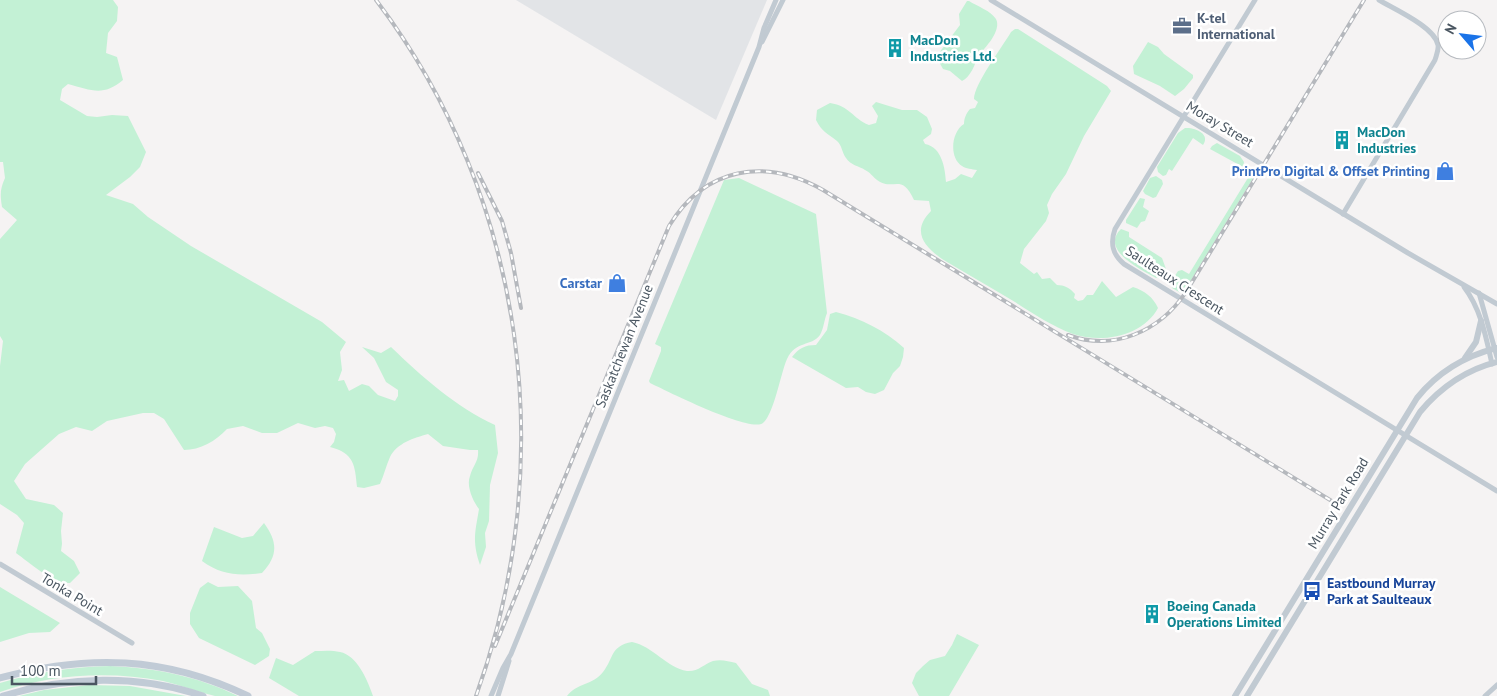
<svg xmlns="http://www.w3.org/2000/svg" width="1497" height="696" font-family="'PT Sans',sans-serif">
<style>
.airport{fill:#e2e4e7}
.green{fill:#c3f1d5}
.lines{fill:none;stroke-linecap:round;stroke-linejoin:round}
.minor{stroke:#c1cad2;stroke-width:5}
.tertiary{stroke:#c1cad2;stroke-width:6}
.secondary{stroke:#c1cbd6;stroke-width:7}
.rail-casing{stroke:#b5b8bd;stroke-width:4}
.rail{stroke:#fff;stroke-width:2;stroke-dasharray:5.5;stroke-linecap:butt}
.labels{text-anchor:middle;dominant-baseline:central;stroke-width:5;stroke-linejoin:round;paint-order:stroke}
.service-label{font-size:14px;font-weight:bold;fill:#4e5e75;stroke:#fff;text-anchor:start}
.culture-label{font-size:14px;font-weight:bold;fill:#0d838f;stroke:#fff;text-anchor:start}
.street-label{font-size:14px;fill:#4a5661;stroke:#fff}
.shop-label{font-size:14px;font-weight:bold;fill:#366cbe;stroke:#fff;text-anchor:end}
.transit-label{font-size:14px;font-weight:bold;fill:#164399;stroke:#fff;text-anchor:start}
</style>
<rect width="100%" height="100%" fill="#f5f3f3"/>
<!-- airport -->
<polygon class="airport" points="516,0 767,0 716,120"/>
<!-- green -->
<g class="green">
<path d="M0,0H113L118,7L117,21L108,33L106,53L117,57L123,80C103,97 91,90 68,84L62,89L60,100L87,116L97,117L112,115L128,116L146,152L140,167L130,177L106,195L133,204L148,217L191,246L322,322L346,342L340,352L342,370L338,381L344,380L349,391L362,384L369,386L378,395L395,401L398,396V390L386,382L374,358L362,347L381,353L391,347C422,377 456,407 495,425L498,453L490,485L489,521L485,533L486,547L480,565C472,541 475,533 479,509C473,501 466,486 470,476C473,465 479,462 478,450H470L443,446L428,434C414,438 397,443 390,457C386,466 384,475 380,484L364,488L357,487C355,465 354,453 330,447L334,442L336,434L333,428L325,426L315,428L298,423L277,433H262L243,426L227,429C216,441 200,450 184,450L164,419L154,413H143L107,421L92,431L76,427L59,434L25,464L14,481L26,499L54,505L63,513L61,531L62,544L61,551L74,561L80,573L70,583C53,584 30,563 16,553L24,523L17,515L0,504V366L3,341L0,336V239L17,220L2,207C0,195 0,189 5,178L3,162H0Z"/>
<path d="M967,1H969C977,6 991,11 996,19C1002,30 985,49 978,55C976,63 970,78 962,81L950,71L943,69L937,58L939,53L960,25L959,14Z"/>
<path d="M1015,29H1018L1107,86L1111,91L1084,136L1066,174L1052,194L1047,205L1049,213L1046,221L1024,249L1020,263L1034,274L1037,272L1042,279L1050,278L1057,285C1064,285 1070,288 1075,294L1074,298L1078,301L1083,300L1087,295H1093L1102,281L1116,297L1133,287C1145,291 1153,297 1158,308C1143,336 1102,344 1073,334C1052,326 1034,314 1015,302C991,288 966,273 942,259C924,246 911,231 931,211L929,201L914,200C901,172 894,192 877,180C873,177 870,172 865,170C859,166 850,165 846,158C842,153 842,145 837,141C827,133 822,132 816,120L817,110L830,103C850,106 852,118 869,125L876,123L878,116L872,106L876,102L902,110H917L927,117L932,129L931,134L923,140L925,144C942,147 945,168 946,182L955,179L961,174L972,178L977,170C972,169 966,169 962,166C949,158 951,132 964,124C964,118 966,114 970,109L975,108L978,102L974,99C974,84 1003,46 1011,32Z"/>
<polygon points="1148,42 1158,47 1164,54 1193,75 1193,78 1184,89 1175,96 1160,86 1134,74 1133,66"/>
<path d="M1185,128C1195,127 1211,134 1203,145L1193,138L1172,171L1169,169L1166,175L1163,176L1158,172L1157,167L1178,133Z"/>
<polygon points="1217,143 1240,156 1244,162 1243,167 1210,149 1212,146"/>
<polygon points="1255,167 1258,167 1258,170 1185,290 1181,293 1172,288 1171,282 1178,271 1182,270 1189,274 1251,173 1248,171"/>
<polygon points="1156,176 1162,180 1163,184 1156,197 1153,198 1145,194 1143,191 1150,178"/>
<path d="M739,178L816,214L827,313C824,320 824,328 820,335C811,347 796,340 787,359C781,372 774,414 763,423C750,433 667,391 650,383L649,381L661,351V347L655,344L724,180Z"/>
<polygon points="1140,198 1145,199 1143,207 1149,211 1145,221 1141,222 1137,228 1126,223 1126,220"/>
<path d="M1121,229L1129,232V237L1162,258L1166,269L1161,277L1156,278C1142,270 1099,250 1121,229Z"/>
<path d="M836,312C862,319 884,330 904,348L903,357L900,366L893,373L884,390L875,394L866,392L858,387L846,388L792,357C799,348 805,345 816,345L827,330L830,314Z"/>
<path d="M264,523C278,542 278,556 262,573C239,576 221,575 202,561L214,527L242,538L253,536Z"/>
<polygon points="208,582 218,587 238,586 252,601 256,628 262,633 270,649 269,656 255,665 199,638 190,624 190,613 200,588"/>
<polygon points="0,587 60,623 50,632 29,633 0,642"/>
<polygon points="957,634 979,645 949,696 919,696 912,683 916,673 923,666 930,660 945,656 952,645"/>
<path d="M632,642C653,646 667,668 687,671C698,672 704,664 713,661C721,659 728,661 736,663L752,684L768,690L770,696H567C577,683 593,685 603,672C614,658 610,646 632,642Z"/>
<path d="M315,651C323,651 332,650 340,652C357,655 368,681 373,696H299L269,678L276,658L293,665Z"/>
<path d="M110,666C155,668 197,676 238,696C231,696 222,696 215,696C197,692 181,685 163,681C109,671 52,674 0,692V683C36,672 72,667 110,666Z"/>
<polygon points="89,685 130,686 186,696 19,696 44,690"/>
</g>
<g class="lines">
<!-- minor -->
<g class="minor">
<polyline points="991,0 1408,253 1497,304"/>
<path d="M1255,0L1115,229C1110,243 1112,254 1124,264L1497,491"/>
<polyline points="762,42 783,0"/>
<path d="M1343,214L1435,60C1436,56 1439,50 1438,45C1435,27 1394,9 1379,0"/>
<path d="M1464,287C1481,309 1486,337 1492,364"/>
<polyline points="1479,293 1497,357"/>
<polyline points="0,564 132,643"/>
<polyline points="491,696 503,668 511,654 759,47 764,28 776,0"/>
<polyline points="498,696 509,661"/>
<polyline points="1485,696 1497,685"/>
</g>
<!-- tertiary -->
<g class="tertiary">
<polyline points="1465,358 1476,342 1481,321"/>
<path d="M1235,696L1417,398C1438,372 1465,356 1497,348"/>
<path d="M1247,696L1420,412C1441,387 1465,370 1497,362"/>
</g>
<!-- secondary -->
<g class="secondary">
<path d="M0,678C87,654 165,656 248,696"/>
<path d="M3,696C68,676 138,674 203,696"/>
</g>
<!-- rail casing -->
<g class="rail-casing">
<g id="rail">
<path d="M376,0C527,199 560,463 476,696"/>
<polyline points="478,173 502,221 511,253 521,308"/>
<path d="M1068,335C1114,352 1160,331 1186,292L1364,0"/>
<path d="M495,646L669,226C705,167 765,157 823,190L1335,503"/>
</g>
</g>
<!-- rail -->
<use href="#rail" class="rail"/>
</g>
<!-- icons -->
<defs>
<g id="office-bare" transform="scale(1.5)"><path d="M-6-3h4V-5.5h4V-3h4V5H-6ZM-1-4.5V-3h2v-1.5ZM-6 0V1H6V0Z" fill="#5c6f8a" stroke="#fff" stroke-width="2.5" paint-order="stroke"/></g>
<g id="building-bare" transform="scale(1.5)"><path d="M-4-6H4V6H1V3H-1V6H-4ZM-2.5-4.3h1.7v1.8h-1.7ZM.8-4.3h1.7v1.8H.8ZM-2.5-1h1.7V.8h-1.7ZM.8-1h1.7V.8H.8Z" fill="#0f9aa8" stroke="#fff" stroke-width="2.5" paint-order="stroke"/></g>
<g id="shop-bare" transform="scale(1.5)"><path d="M-5-2.5h2.3a2.7 3.5 0 0 1 5.4 0H5L5.5 6h-11ZM-1.5-2.5h3a1.5 2.3 0 0 0-3 0Z" fill="#3f7fe0" stroke="#fff" stroke-width="2.5" paint-order="stroke"/></g>
<g id="bus-bare" transform="scale(1.5)"><path d="M-5-6H5V4H4V6H2V4H-2V6H-4V4H-5ZM-3.5-4V0h7V-4ZM-3.5 1.2v1.5H-2V1.2ZM2 1.2v1.5H3.5V1.2Z" fill="#1a4fb4" stroke="#fff" stroke-width="2.5" paint-order="stroke"/></g>
</defs>
<g fill-rule="evenodd">
<use href="#office-bare" x="1182" y="26"/>
<use href="#building-bare" x="895" y="48"/>
<use href="#building-bare" x="1342" y="140"/>
<use href="#shop-bare" x="1445" y="171"/>
<use href="#shop-bare" x="617" y="283"/>
<use href="#bus-bare" x="1312" y="591"/>
<use href="#building-bare" x="1152" y="614"/>
</g>
<g class="labels">
<!-- service labels -->
<g class="service-label">
<text x="1197" y="18">K-tel<tspan x="1197" dy="16">International</tspan></text>
</g>
<!-- culture labels -->
<g class="culture-label">
<text x="910" y="40">MacDon<tspan x="910" dy="16">Industries Ltd.</tspan></text>
<text x="1357" y="132">MacDon<tspan x="1357" dy="16">Industries</tspan></text>
<text x="1167" y="606">Boeing Canada<tspan x="1167" dy="16">Operations Limited</tspan></text>
</g>
<!-- street labels -->
<g class="street-label">
<text transform="translate(1220 124) rotate(31)">Moray Street</text>
<text transform="translate(1175 280) rotate(33)">Saulteaux Crescent</text>
<text transform="translate(624 346) rotate(-68)">Saskatchewan Avenue</text>
<text transform="translate(1338 503) rotate(-59)">Murray Park Road</text>
<text transform="translate(72 594) rotate(31)">Tonka Point</text>
</g>
<!-- shop labels -->
<g class="shop-label">
<text x="1430" y="171">PrintPro Digital &amp; Offset Printing</text>
<text x="602" y="283">Carstar</text>
</g>
<!-- transit labels -->
<g class="transit-label">
<text x="1327" y="583">Eastbound Murray<tspan x="1327" dy="16">Park at Saulteaux</tspan></text>
</g>
</g>
<!-- north arrow -->
<g transform="translate(1462 35) rotate(298)"><circle r="24" fill="#ffffff" stroke="#b7bbc0"/>
<path d="M0-4L9 19L0 12L-9 19Z" fill="#1a73e8"/>
<text y="-8" font-size="14" font-weight="bold" text-anchor="middle" fill="#4a5661">N</text>
</g>
<!-- scale -->
<path d="M12 676v8h84v-8" fill="none" stroke="#4a5661" stroke-width="2.5"/>
<text x="20" y="676" font-size="15" fill="#4a5661" stroke="#ffffff" stroke-width="4" paint-order="stroke">100 m</text>
</svg>
